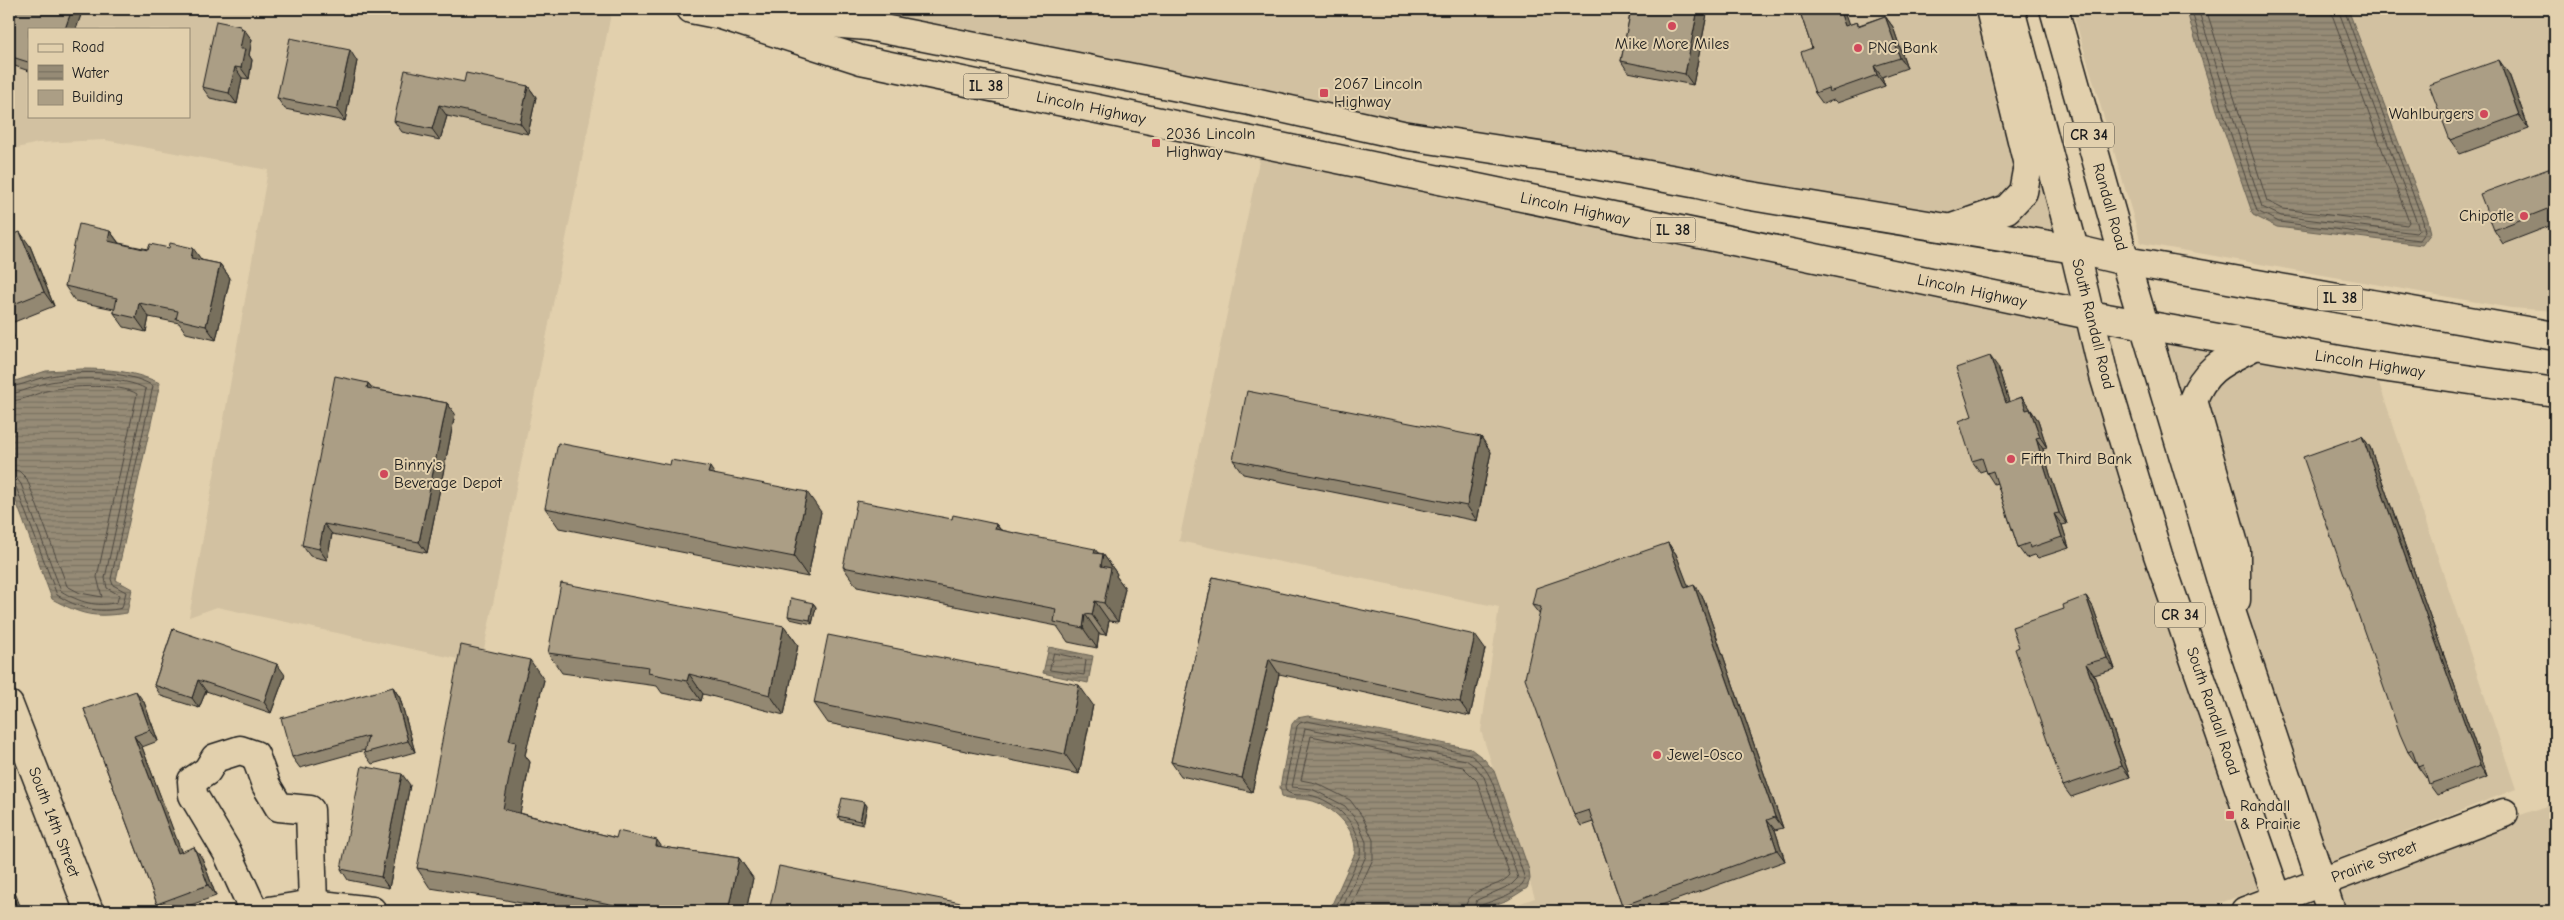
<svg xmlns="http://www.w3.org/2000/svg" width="2564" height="920" font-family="'Comic Neue',sans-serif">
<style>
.built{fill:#d2c1a1;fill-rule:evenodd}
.water{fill:url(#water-rules);stroke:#655f52}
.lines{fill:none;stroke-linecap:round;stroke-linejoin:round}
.shore{stroke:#4d4840;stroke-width:1}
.minor-casing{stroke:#1c1c1c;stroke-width:31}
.major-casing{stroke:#1c1c1c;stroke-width:31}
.minor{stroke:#e2d0ad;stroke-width:28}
.major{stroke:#e2d0ad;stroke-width:28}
.wall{fill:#938872;stroke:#1c1c1c}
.shaded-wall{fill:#786f5d;stroke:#1c1c1c}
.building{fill:#ab9e85;stroke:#1c1c1c}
.poi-dot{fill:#d1495b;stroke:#e2d0ad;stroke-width:2}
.labels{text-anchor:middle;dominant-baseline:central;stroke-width:4;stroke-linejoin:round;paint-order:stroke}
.shield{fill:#e2d0ad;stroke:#575248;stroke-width:1}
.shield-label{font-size:15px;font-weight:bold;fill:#1c1c1c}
.poi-label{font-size:16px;fill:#1c1c1c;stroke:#e2d0ad;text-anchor:start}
.street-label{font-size:16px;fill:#1c1c1c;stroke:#e2d0ad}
</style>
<defs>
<pattern id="water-rules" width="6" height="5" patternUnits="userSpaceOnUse" patternTransform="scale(1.25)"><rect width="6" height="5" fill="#968b76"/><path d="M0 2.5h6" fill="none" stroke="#7a7160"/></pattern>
</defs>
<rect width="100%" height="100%" fill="#e2d0ad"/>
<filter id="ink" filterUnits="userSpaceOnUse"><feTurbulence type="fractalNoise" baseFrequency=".02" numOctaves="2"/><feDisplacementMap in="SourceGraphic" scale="10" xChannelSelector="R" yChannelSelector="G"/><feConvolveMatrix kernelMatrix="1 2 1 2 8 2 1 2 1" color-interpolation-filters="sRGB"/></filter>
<g filter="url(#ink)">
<!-- built -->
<g class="built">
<path d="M9,9H612L481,664L217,607L189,617L268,170L105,140L38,143L9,150ZM29,29H189V116H29Z"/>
<polygon points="757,9 1999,9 2059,238"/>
<polygon points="2072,9 2555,9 2555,311 2511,308 2141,243"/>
<polygon points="1261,152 2081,327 2264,886 2200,911 1499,911 1535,898 1481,731 1499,607 1179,541"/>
<polygon points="2152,331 2375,371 2516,789 2319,866"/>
<polygon points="2555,803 2555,911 2335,911 2325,883"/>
</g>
<!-- water -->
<g class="water">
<polygon points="2186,9 2348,9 2428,220 2431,233 2422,245 2277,227 2253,215 2217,110"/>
<path d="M81,369C110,369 133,371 160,383L116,580L132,589L127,613C93,618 82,615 52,599L9,482V383L46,371Z"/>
<polygon points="1049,647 1093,656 1088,683 1043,673"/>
<path d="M1308,716L1471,749L1484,759L1494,771L1529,870L1530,879L1527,888L1508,900L1478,911H1329L1355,853C1357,828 1332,805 1309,800C1299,798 1292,800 1282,796L1280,787L1292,724L1297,718Z"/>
</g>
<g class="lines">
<!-- shore -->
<g class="shore">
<polyline points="2191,9 2222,108 2257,211 2279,222 2419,240 2425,232 2423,221 2344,9"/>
<polyline points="2198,9 2262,207 2281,216 2416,233 2419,230 2417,223 2338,9"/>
<polyline points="2206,9 2267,201 2283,209 2407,225 2409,222 2330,9"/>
<path d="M9,387C22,386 34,379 46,377C75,370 128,370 153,386L111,579L113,585L126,592L122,608C98,614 78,608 57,595L16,487L9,483"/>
<path d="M9,394C21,393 34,386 46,383C70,377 125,376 146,389L105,578L107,588L119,595L117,602C97,608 79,602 61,591L21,484L17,479L9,477"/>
<path d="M9,401C23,401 36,393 50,390C69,386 121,383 137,394L97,577L102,597L80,593L67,586L27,479L19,471L9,469"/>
<polygon points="1054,653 1086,660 1084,675 1050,670"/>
<path d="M1334,911L1360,855C1364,828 1334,799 1309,795C1300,794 1294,797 1286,791L1285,786L1297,726L1300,723L1307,721L1469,754C1482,763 1489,772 1494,787L1525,879C1519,894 1496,899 1482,905L1479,911"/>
<polyline points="1341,911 1366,856 1366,842 1357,821 1345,806 1312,789 1292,787 1305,728 1466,760 1476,767 1484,777 1518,878 1511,885 1477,900 1472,911"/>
<path d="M1349,911L1373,859V840L1362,816L1350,800L1316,783L1301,780L1311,736L1463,767L1477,781L1510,875C1497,891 1466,885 1465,911"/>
</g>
<!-- minor casing -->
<g class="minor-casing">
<g id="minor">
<polyline points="9,705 89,911"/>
<polyline points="254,911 227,852 193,795 192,781 207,771 215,758 240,750 255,755 266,785 279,807 310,810 313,904"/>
<polyline points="269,911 313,904 372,911"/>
<polyline points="2245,911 2504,813"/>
</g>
</g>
<!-- major casing -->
<g class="major-casing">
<g id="major">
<polyline points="691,9 721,15 861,60 2090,315 2367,365 2555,392"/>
<polyline points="2010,9 2074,249 2104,376 2158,555 2282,911"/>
<polyline points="2054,9 2125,261 2223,587 2331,911"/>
<polyline points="764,18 868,26 1250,101 1402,135 1578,162 1698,184 1745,195 2074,249 2125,261 2555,336"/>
<polyline points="1955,227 2007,209 2023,192 2028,165 1990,9"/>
<path d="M2236,600V551L2193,400C2206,366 2226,361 2256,345"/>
</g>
</g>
<!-- minor -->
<use href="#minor" class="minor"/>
<!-- major -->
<use href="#major" class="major"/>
</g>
<!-- wall -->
<g class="wall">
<polygon points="9,9 83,9 76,29 29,29 29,71 9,64"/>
<polygon points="1631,9 1708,9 1693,85 1628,72 1621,61"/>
<polygon points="1799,9 1843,9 1848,25 1857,22 1859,25 1885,16 1893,27 1907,68 1882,77 1885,86 1837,103 1834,100 1823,104 1815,93 1812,48"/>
<polygon points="240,26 252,40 249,55 252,60 249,79 242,78 237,104 210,98 202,87"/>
<polygon points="357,61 345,121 285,109 277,98"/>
<polygon points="2509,74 2529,129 2460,154 2450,140"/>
<polygon points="464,82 528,86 536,97 528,134 447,116 440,140 402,132 394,121"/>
<polygon points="2551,168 2555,174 2555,224 2503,244 2494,230"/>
<polygon points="110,231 119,243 220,264 230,278 216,340 186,333 179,323 149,317 146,332 124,327 114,313 114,309 75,301 65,286"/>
<polygon points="9,236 30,246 54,306 9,324 14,337 9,340"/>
<polygon points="1998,367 2009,402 2022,397 2038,420 2047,448 2043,449 2050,474 2067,524 2062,525 2069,548 2038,558 2035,555 2026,558 2018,547 1997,483 1994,484 1987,473 1986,470 1980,472 1972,461 1972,416"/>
<polygon points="368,383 373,389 447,403 455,414 427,553 332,534 327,560 310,556 302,545"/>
<polygon points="2362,436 2370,447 2487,777 2437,795 2429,784 2427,777 2426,778 2418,767 2416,762 2415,762 2408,752"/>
<polygon points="1481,437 1491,452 1477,521 1243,474 1233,460"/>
<polygon points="714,474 821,512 808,577 559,528 545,508"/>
<polygon points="952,519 996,524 1001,530 1103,554 1117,574 1116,576 1125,588 1118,622 1109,621 1106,635 1099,634 1097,648 1068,642 1057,626 857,587 843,567"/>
<polygon points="1668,543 1676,554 1688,587 1702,595 1783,828 1775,830 1785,861 1645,911 1626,911 1622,906 1593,822 1581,826 1574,815 1540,615 1532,605"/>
<polygon points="1213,577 1485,649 1470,716 1279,674 1252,792 1181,776 1171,762"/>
<polygon points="2086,596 2093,607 2115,669 2094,675 2130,777 2071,797 2063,786 2019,647 2064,609"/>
<polygon points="813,603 816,607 812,624 790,619 788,616"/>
<polygon points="784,626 798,645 784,715 703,694 701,701 662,693 657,686 562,673 548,653"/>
<polygon points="173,629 285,675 271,713 206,691 199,708 161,696 154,685"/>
<polygon points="544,680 525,755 530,762 520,813 616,838 662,847 739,858 753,878 746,911 560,911 501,899 430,888 417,868"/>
<polygon points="393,687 400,698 415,752 372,764 364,753 365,750 300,768 292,757"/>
<polygon points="144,702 158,741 142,747 181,852 202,858 216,896 174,911 162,911 157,904 84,709"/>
<polygon points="814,703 1093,705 1079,774 828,723"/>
<polygon points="410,785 389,888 348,880 341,869"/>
<polygon points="864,802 867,806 863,825 840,820 838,816"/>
</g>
<!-- shaded-wall -->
<g class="shaded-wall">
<polygon points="72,9 83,9 76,29 65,29"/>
<polygon points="1698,9 1708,9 1693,85 1685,74"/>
<polygon points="1839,9 1843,9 1853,37 1845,26"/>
<polygon points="1885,16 1893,27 1907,68 1900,58"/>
<polygon points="240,26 244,31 244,29 252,40 249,55 252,60 249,79 241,68 240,49"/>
<polygon points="350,50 357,61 345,121 337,110"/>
<polygon points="2499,60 2509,74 2529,129 2519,115"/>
<polygon points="1874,66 1882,77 1885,86 1877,75"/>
<polygon points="235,67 242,78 237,104 229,93"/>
<polygon points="528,86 536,97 528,134 520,123"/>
<polygon points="439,105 447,116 440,140 432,129"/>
<polygon points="2551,168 2555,174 2555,180"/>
<polygon points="110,231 120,245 108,241"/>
<polygon points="20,232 30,246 54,306 44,292"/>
<polygon points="193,248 203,262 191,258"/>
<polygon points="220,264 230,278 216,340 206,326"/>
<polygon points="139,303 149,317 146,332 136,318"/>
<polygon points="9,324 14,337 9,330"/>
<polygon points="1990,356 1998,367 2013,414 2006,403"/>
<polygon points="368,383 376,393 367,388"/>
<polygon points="2022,397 2030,408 2034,421 2026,410"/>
<polygon points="447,403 455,414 427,553 419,542"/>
<polygon points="2030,409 2038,420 2047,448 2040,437"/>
<polygon points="2362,436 2370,447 2487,777 2480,766"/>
<polygon points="1481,437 1491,452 1477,521 1467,506"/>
<polygon points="2036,438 2043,449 2050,474 2067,524 2059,513 2043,463"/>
<polygon points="710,467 723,487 708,473"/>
<polygon points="807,492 821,512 808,577 794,557"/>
<polygon points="2054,514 2062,525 2069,548 2062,537"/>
<polygon points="324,524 332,534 327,560 319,549"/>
<polygon points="996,524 1010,543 995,529"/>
<polygon points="1668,543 1676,554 1693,598 1685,588"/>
<polygon points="1095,549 1102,558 1103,554 1117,574 1116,576 1125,588 1118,622 1104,603 1101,566 1094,553"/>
<polygon points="1694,585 1702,595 1783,828 1775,817"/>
<polygon points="2086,596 2093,607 2115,669 2107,658"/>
<polygon points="1095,601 1109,621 1106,635 1092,615"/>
<polygon points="813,603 816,607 812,624 810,620"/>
<polygon points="1085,614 1099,634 1097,648 1083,628"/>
<polygon points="784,626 798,645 784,715 770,695"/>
<polygon points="1475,635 1485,649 1470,716 1460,702"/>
<polygon points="1269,659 1279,674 1252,792 1242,778"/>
<polygon points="530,660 544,680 525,755 530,762 517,829 503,809 509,740"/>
<polygon points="277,664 285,675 271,713 264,702"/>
<polygon points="2086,664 2094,675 2130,777 2122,766"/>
<polygon points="689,674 703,694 701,701 687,681"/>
<polygon points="198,680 206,691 199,708 192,698"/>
<polygon points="1079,685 1093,705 1079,774 1065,754"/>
<polygon points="393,687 400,698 415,752 408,741"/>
<polygon points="136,691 144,702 158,741 150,730"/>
<polygon points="134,736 142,747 186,864 178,853"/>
<polygon points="402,774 410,785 389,888 381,877"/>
<polygon points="864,802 867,806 863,825 860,821"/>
<polygon points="1767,820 1775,830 1785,861 1777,850"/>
<polygon points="657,840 671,860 656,846"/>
<polygon points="194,847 202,858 216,896 208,885"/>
<polygon points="739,858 753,878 746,911 728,911"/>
<polygon points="9,885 16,895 22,911 18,911"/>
</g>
<!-- building -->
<g class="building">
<polygon points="9,9 72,9 65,29 29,29 29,62 28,62 9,56"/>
<polygon points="1631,9 1698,9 1685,74 1621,61"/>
<polygon points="1799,9 1839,9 1845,26 1857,22 1858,26 1885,16 1900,58 1874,66 1877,75 1829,92 1828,88 1815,93 1801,52 1812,48"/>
<polygon points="216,21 240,26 241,29 244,29 240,49 245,49 241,68 235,67 229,93 202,87"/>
<polygon points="290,38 350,50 337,110 277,98"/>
<polygon points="2499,60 2519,115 2450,140 2429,85"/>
<polygon points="405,70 464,82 466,73 528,86 520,123 439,105 432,129 394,121"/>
<polygon points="2551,168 2555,180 2555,206 2494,230 2480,194"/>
<polygon points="79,224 110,231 108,241 148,250 150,244 169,248 170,243 193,248 191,258 220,264 206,326 176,319 178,311 139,303 136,318 114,313 117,298 65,286"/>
<polygon points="20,232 44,292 9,306 9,236"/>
<polygon points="1990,356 2006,403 2022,397 2026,410 2030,409 2040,437 2036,438 2043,463 2059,513 2054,514 2062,537 2030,548 2029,543 2018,547 1993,471 1987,473 1982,458 1972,461 1959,421 1972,416 1956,368"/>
<polygon points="335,376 368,383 367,388 447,403 419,542 324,524 319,549 302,545"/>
<polygon points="1247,391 1481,437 1467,506 1233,460"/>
<polygon points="2362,436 2480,766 2429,784 2423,765 2418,767 2412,750 2408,752 2400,734 2303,457"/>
<polygon points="558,443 670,465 671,460 710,467 708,473 807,492 794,557 545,508"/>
<polygon points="857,501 952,519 953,515 996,524 995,529 1095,549 1094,553 1103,554 1101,566 1111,568 1104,603 1095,601 1092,615 1085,614 1083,628 1054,622 1056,609 843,567"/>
<polygon points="1668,543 1685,588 1694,585 1775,817 1767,820 1777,850 1622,906 1589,810 1574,815 1525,678 1541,607 1532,605 1536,588"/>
<polygon points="1213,577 1475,635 1460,702 1269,659 1242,778 1171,762"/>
<polygon points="561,583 784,626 770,695 689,674 687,681 648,673 649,667 548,653"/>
<polygon points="2086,596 2107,658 2086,664 2122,766 2063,786 2015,649 2019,647 2012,627 2064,609 2063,605"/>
<polygon points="791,598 813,603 810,620 788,616"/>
<polygon points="173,629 277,664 264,702 198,680 192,698 154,685"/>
<polygon points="828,635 1079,685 1065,754 814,703"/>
<polygon points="461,645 530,660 509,740 516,742 503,809 616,838 618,831 657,840 656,846 739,858 728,911 644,911 487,879 417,868"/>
<polygon points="393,687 408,741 364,753 368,736 292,757 281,718"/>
<polygon points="136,691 150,730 134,736 178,853 194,847 208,885 157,904 84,709"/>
<polygon points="362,766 402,774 381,877 341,869"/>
<polygon points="842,798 864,802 860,821 838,816"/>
<polygon points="779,866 1000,911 769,911"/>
<polygon points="9,886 18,911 9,911"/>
<polygon points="2553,903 2555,905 2555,911 2542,911"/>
</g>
</g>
<!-- markers -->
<g class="poi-dot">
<circle cx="1672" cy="26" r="5"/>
<circle cx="1858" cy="48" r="5"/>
<rect x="1319" y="88" width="10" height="10" rx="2.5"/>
<circle cx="2484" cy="114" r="5"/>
<rect x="1151" y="138" width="10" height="10" rx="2.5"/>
<circle cx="2524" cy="216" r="5"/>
<circle cx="2011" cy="459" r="5"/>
<circle cx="384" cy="474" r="5"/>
<circle cx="1657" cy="755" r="5"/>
<rect x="2225" y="810" width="10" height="10" rx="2.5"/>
</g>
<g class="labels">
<!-- shield labels -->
<g class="shield">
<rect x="963.5" y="73.5" width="45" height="25" rx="4"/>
<rect x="2064" y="122.5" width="50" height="25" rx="4"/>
<rect x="1650.5" y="217.5" width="45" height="25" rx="4"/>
<rect x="2317.5" y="285.5" width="45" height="25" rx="4"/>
<rect x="2155" y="602.5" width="50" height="25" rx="4"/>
</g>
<g class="shield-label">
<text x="986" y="86">IL 38</text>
<text x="2089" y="135">CR 34</text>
<text x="1673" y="230">IL 38</text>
<text x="2340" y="298">IL 38</text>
<text x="2180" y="615">CR 34</text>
</g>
<!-- poi labels -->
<g class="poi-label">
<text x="1672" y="44" text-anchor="middle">Mike More Miles</text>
<text x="1868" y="48">PNC Bank</text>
<text x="1334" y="84">2067 Lincoln<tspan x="1334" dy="18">Highway</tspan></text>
<text x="2474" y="114" text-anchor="end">Wahlburgers</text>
<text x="1166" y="134">2036 Lincoln<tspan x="1166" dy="18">Highway</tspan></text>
<text x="2514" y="216" text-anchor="end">Chipotle</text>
<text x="2021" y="459">Fifth Third Bank</text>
<text x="394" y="465">Binny's<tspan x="394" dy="18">Beverage Depot</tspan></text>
<text x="1667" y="755">Jewel-Osco</text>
<text x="2240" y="806">Randall<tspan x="2240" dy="18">&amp; Prairie</tspan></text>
</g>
<!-- street labels -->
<g class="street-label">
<text transform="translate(1091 108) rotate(12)">Lincoln Highway</text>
<text transform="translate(2110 207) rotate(74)">Randall Road</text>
<text transform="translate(1575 209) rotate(12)">Lincoln Highway</text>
<text transform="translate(1972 291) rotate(12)">Lincoln Highway</text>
<text transform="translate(2093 324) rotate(76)">South Randall Road</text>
<text transform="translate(2370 364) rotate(9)">Lincoln Highway</text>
<text transform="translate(2213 711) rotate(71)">South Randall Road</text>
<text transform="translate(54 822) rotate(69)">South 14th Street</text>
<text transform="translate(2374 862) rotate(-21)">Prairie Street</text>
</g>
</g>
<!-- margin -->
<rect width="2564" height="920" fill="none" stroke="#e2d0ad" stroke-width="30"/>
<rect x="15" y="15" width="2534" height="890" fill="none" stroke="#1c1c1c" stroke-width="2" filter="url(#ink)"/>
<!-- legend -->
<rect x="28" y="28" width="162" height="90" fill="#e2d0ad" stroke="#938873"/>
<rect x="38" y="44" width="25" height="8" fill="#e2d0ad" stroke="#938873"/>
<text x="72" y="52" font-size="15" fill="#1c1c1c">Road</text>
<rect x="38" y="65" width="25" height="15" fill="url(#water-rules)" stroke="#938873"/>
<text x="72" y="78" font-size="15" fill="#1c1c1c">Water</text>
<rect x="38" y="90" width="25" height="15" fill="#ab9e85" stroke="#938873"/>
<text x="72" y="102" font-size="15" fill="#1c1c1c">Building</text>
</svg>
